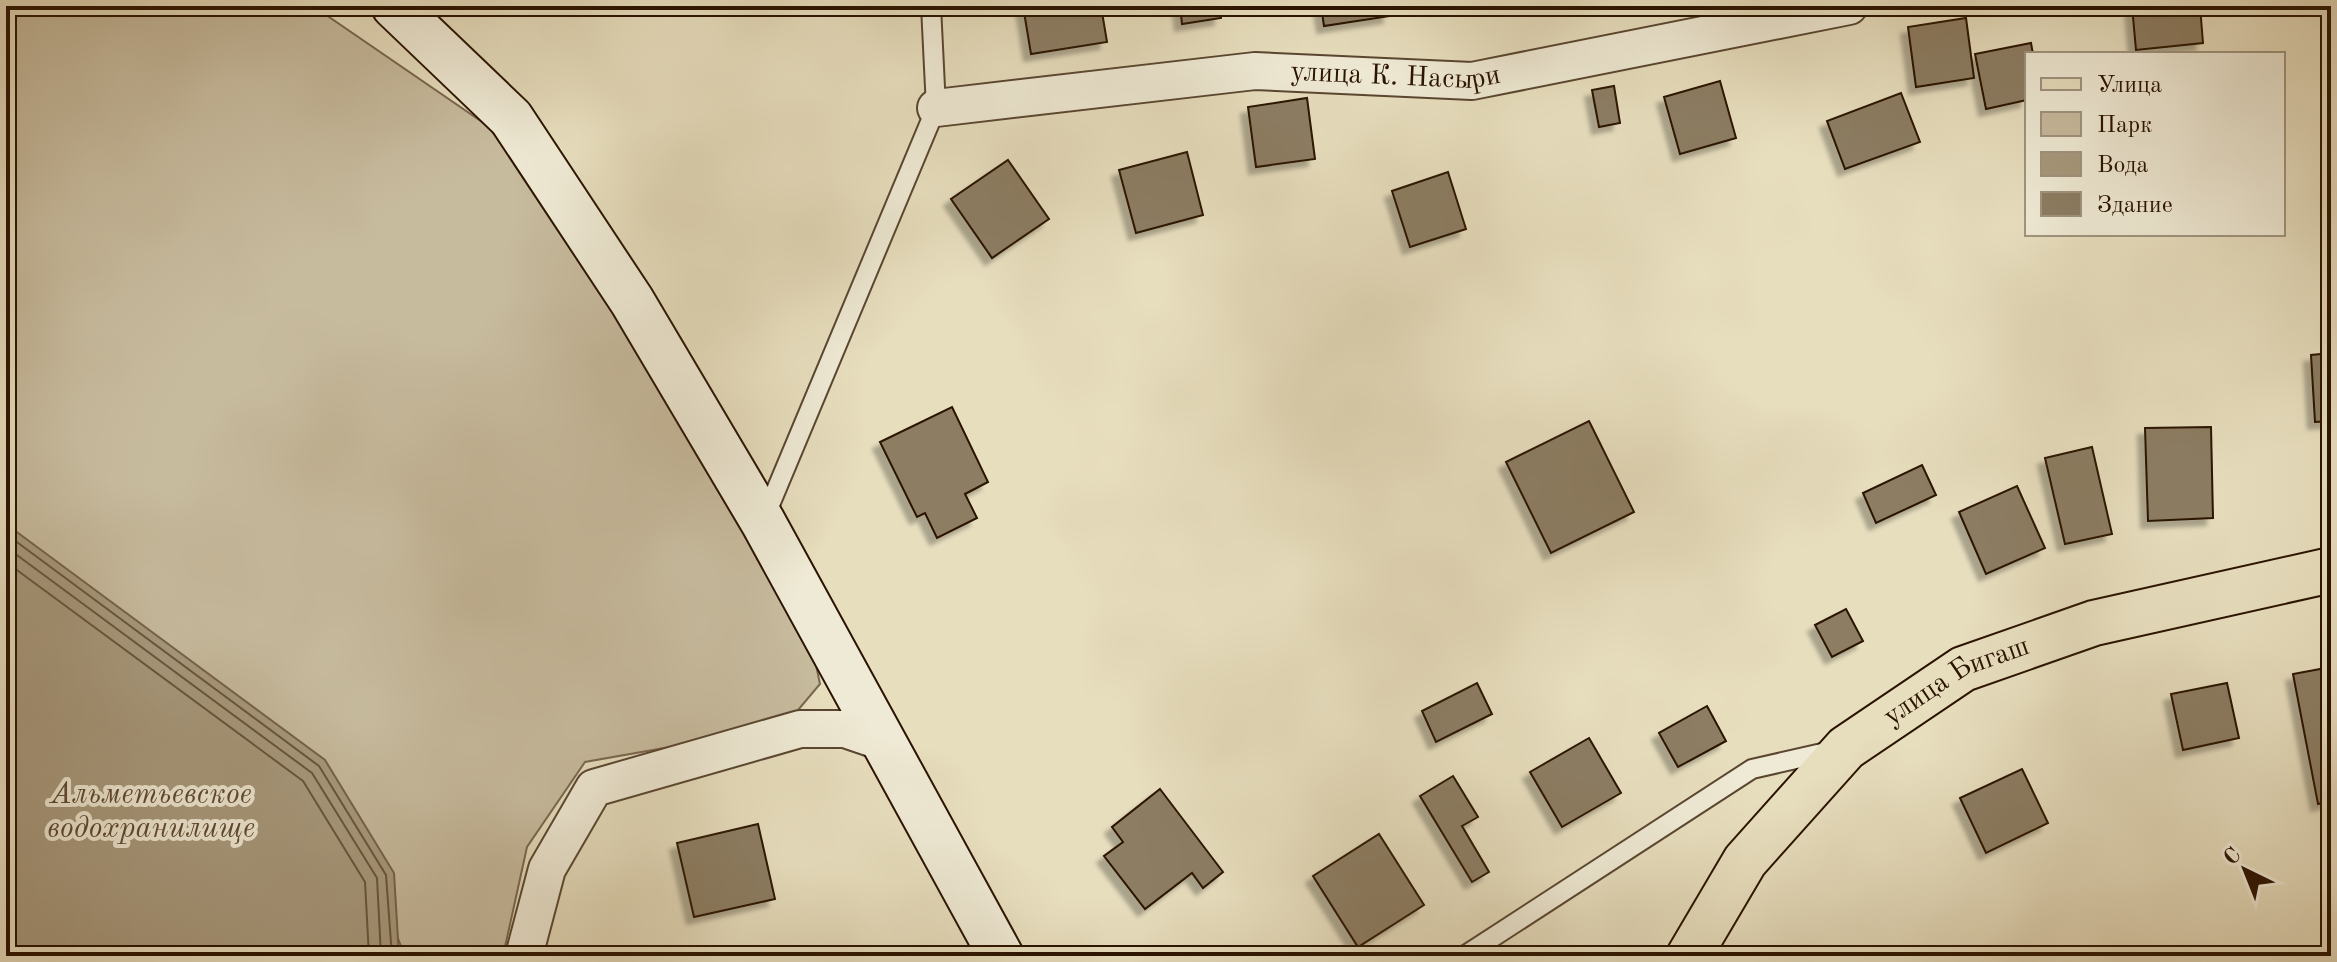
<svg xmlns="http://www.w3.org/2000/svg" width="2337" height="962" font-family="'Old Standard TT',serif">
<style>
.green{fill:#c7bb9e;stroke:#78674f;stroke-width:2}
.water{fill:#a7997d;stroke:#75634b;stroke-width:2}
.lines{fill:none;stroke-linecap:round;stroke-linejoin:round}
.shore{stroke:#68563e;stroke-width:2}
.building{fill:#8c7d63;stroke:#2a1300;stroke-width:2;filter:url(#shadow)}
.lane-casing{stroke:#594630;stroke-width:22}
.street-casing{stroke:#594630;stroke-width:40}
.secondary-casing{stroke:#2a1300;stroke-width:48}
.primary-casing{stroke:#2a1300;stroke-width:48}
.lane{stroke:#efead5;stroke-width:18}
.street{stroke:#efead5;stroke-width:36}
.secondary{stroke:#efead5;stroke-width:44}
.primary{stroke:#e7debe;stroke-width:44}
.labels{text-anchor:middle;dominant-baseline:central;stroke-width:8;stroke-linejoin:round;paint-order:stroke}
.street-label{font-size:28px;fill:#2a1300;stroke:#efead5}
.water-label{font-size:30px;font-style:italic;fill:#5c4932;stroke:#efead5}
</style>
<defs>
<filter id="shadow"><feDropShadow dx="-7" dy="7" stdDeviation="2" flood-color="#0004"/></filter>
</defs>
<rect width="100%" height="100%" fill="#e7debe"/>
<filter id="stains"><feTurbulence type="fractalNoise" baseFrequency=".0025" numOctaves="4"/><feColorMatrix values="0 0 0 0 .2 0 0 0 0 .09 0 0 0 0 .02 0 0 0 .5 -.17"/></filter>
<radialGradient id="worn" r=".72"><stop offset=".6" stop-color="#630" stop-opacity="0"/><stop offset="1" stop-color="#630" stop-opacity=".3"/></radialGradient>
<!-- green -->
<polygon class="green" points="6,6 313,6 488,126 585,258 812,646 820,684 793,716 687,744 585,762 527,847 503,956 405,956 368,863 6,548"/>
<!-- water -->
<polygon class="water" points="6,524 325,760 394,873 399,956 6,956"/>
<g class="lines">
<!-- shore -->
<g class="shore">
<polyline points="6,534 319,766 386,875 392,956"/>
<polyline points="6,547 312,773 377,878 381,956"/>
<polyline points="6,562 303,781 365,882 369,956"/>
</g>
</g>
<!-- building -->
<g class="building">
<polygon points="1023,6 1101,6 1107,42 1031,54"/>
<polygon points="1180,6 1220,6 1221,18 1182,24"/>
<polygon points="1321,6 1388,6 1390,16 1324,26"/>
<polygon points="2132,6 2200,6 2203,43 2136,50"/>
<polygon points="1966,18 1974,78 1916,87 1908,27"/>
<polygon points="2031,43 2033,54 2027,54 2027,100 1986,109 1975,54"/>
<polygon points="1720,81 1736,138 1680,154 1664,97"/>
<polygon points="1614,86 1620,123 1599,127 1592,90"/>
<polygon points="1901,93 1920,142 1845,169 1827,121"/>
<polygon points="1307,98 1315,159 1256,167 1248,107"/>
<polygon points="1187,152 1203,215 1136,233 1119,170"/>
<polygon points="1008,160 1049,219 992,258 951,199"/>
<polygon points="1448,172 1466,229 1410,247 1392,191"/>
<polygon points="2331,353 2331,421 2315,422 2311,355"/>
<polygon points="952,407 988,482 965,494 977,518 937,538 925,513 917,517 880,442"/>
<polygon points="1589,421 1634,512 1551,553 1506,462"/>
<polygon points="2211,427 2213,518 2148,521 2145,428"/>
<polygon points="2092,447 2112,534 2065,544 2045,458"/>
<polygon points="1922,465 1936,495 1876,523 1863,493"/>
<polygon points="2017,486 2045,548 1986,574 1959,512"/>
<polygon points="1846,609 1863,641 1832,657 1815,625"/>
<polygon points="2331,667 2331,801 2318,804 2293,674"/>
<polygon points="1477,683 1492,714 1436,742 1422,711"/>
<polygon points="2227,683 2239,738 2183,750 2171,694"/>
<polygon points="1707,706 1726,741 1678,767 1659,733"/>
<polygon points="1589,738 1621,793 1562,827 1530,772"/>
<polygon points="2022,769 2048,823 1986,853 1960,798"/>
<polygon points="1453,776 1478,817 1462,826 1489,872 1472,882 1420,796"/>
<polygon points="1160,789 1223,872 1203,888 1192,873 1145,909 1104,856 1123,842 1112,827"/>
<polygon points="758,824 775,899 694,917 677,843"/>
<polygon points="1379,834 1424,905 1358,947 1313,876"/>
</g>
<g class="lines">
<!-- lane casing -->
<g class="lane-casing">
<g id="lane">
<polyline points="764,519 936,108 931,6"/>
<polyline points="1464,956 1752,769 1831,751"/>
</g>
</g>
<!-- street casing -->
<g class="street-casing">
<g id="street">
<path id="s1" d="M936,108L1255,71L1472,81L1849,6"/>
<polyline points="524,956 547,869 594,788 800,729 845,729 886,743"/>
</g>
</g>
<!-- secondary casing -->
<g class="secondary-casing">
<polyline id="secondary" points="394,6 511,118 632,301 763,522 1001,956"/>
</g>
<!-- primary casing -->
<g class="primary-casing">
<g id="primary">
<path id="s2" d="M1689,956L1745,861L1846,748L1963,669L2094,623L2331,570"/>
</g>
</g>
<!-- lane -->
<use href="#lane" class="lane"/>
<!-- street -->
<use href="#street" class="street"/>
<!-- secondary -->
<use href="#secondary" class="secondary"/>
<!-- primary -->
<use href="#primary" class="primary"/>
</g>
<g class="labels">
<!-- street labels -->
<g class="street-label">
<text stroke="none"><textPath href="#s1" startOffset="462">улица К. Насыри</textPath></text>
<text stroke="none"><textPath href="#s2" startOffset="392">улица Бигаш</textPath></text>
</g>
<!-- water labels -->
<g class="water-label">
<text x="151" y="795">Альметьевское<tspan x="151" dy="34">водохранилище</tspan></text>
</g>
</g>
<!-- margin -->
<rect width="2337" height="962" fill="none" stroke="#e7debe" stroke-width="32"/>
<rect x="8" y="8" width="2321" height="946" fill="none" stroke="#2a1300" stroke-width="4"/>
<rect x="16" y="16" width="2305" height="930" fill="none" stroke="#2a1300" stroke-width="2"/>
<!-- legend -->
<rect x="2025" y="52" width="260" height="184" fill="#efead5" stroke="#a09480" stroke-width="2"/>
<rect x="2041" y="78" width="40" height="12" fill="#e7debe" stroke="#a09480" stroke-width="2"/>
<text x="2097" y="92" font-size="24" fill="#2a1300">Улица</text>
<rect x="2041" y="112" width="40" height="24" fill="#c7bb9e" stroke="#a09480" stroke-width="2"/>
<text x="2097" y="132" font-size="24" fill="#2a1300">Парк</text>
<rect x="2041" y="152" width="40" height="24" fill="#a7997d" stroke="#a09480" stroke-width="2"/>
<text x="2097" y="172" font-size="24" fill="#2a1300">Вода</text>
<rect x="2041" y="192" width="40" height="24" fill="#8c7d63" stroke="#a09480" stroke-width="2"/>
<text x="2097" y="212" font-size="24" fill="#2a1300">Здание</text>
<!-- north arrow -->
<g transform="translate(2245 870) rotate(317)" stroke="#efead5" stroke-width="6" paint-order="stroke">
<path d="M0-6L14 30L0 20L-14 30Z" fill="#2a1300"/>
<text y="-12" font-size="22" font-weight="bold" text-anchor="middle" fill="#2a1300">С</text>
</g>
<rect width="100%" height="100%" filter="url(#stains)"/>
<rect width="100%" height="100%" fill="url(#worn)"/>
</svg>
